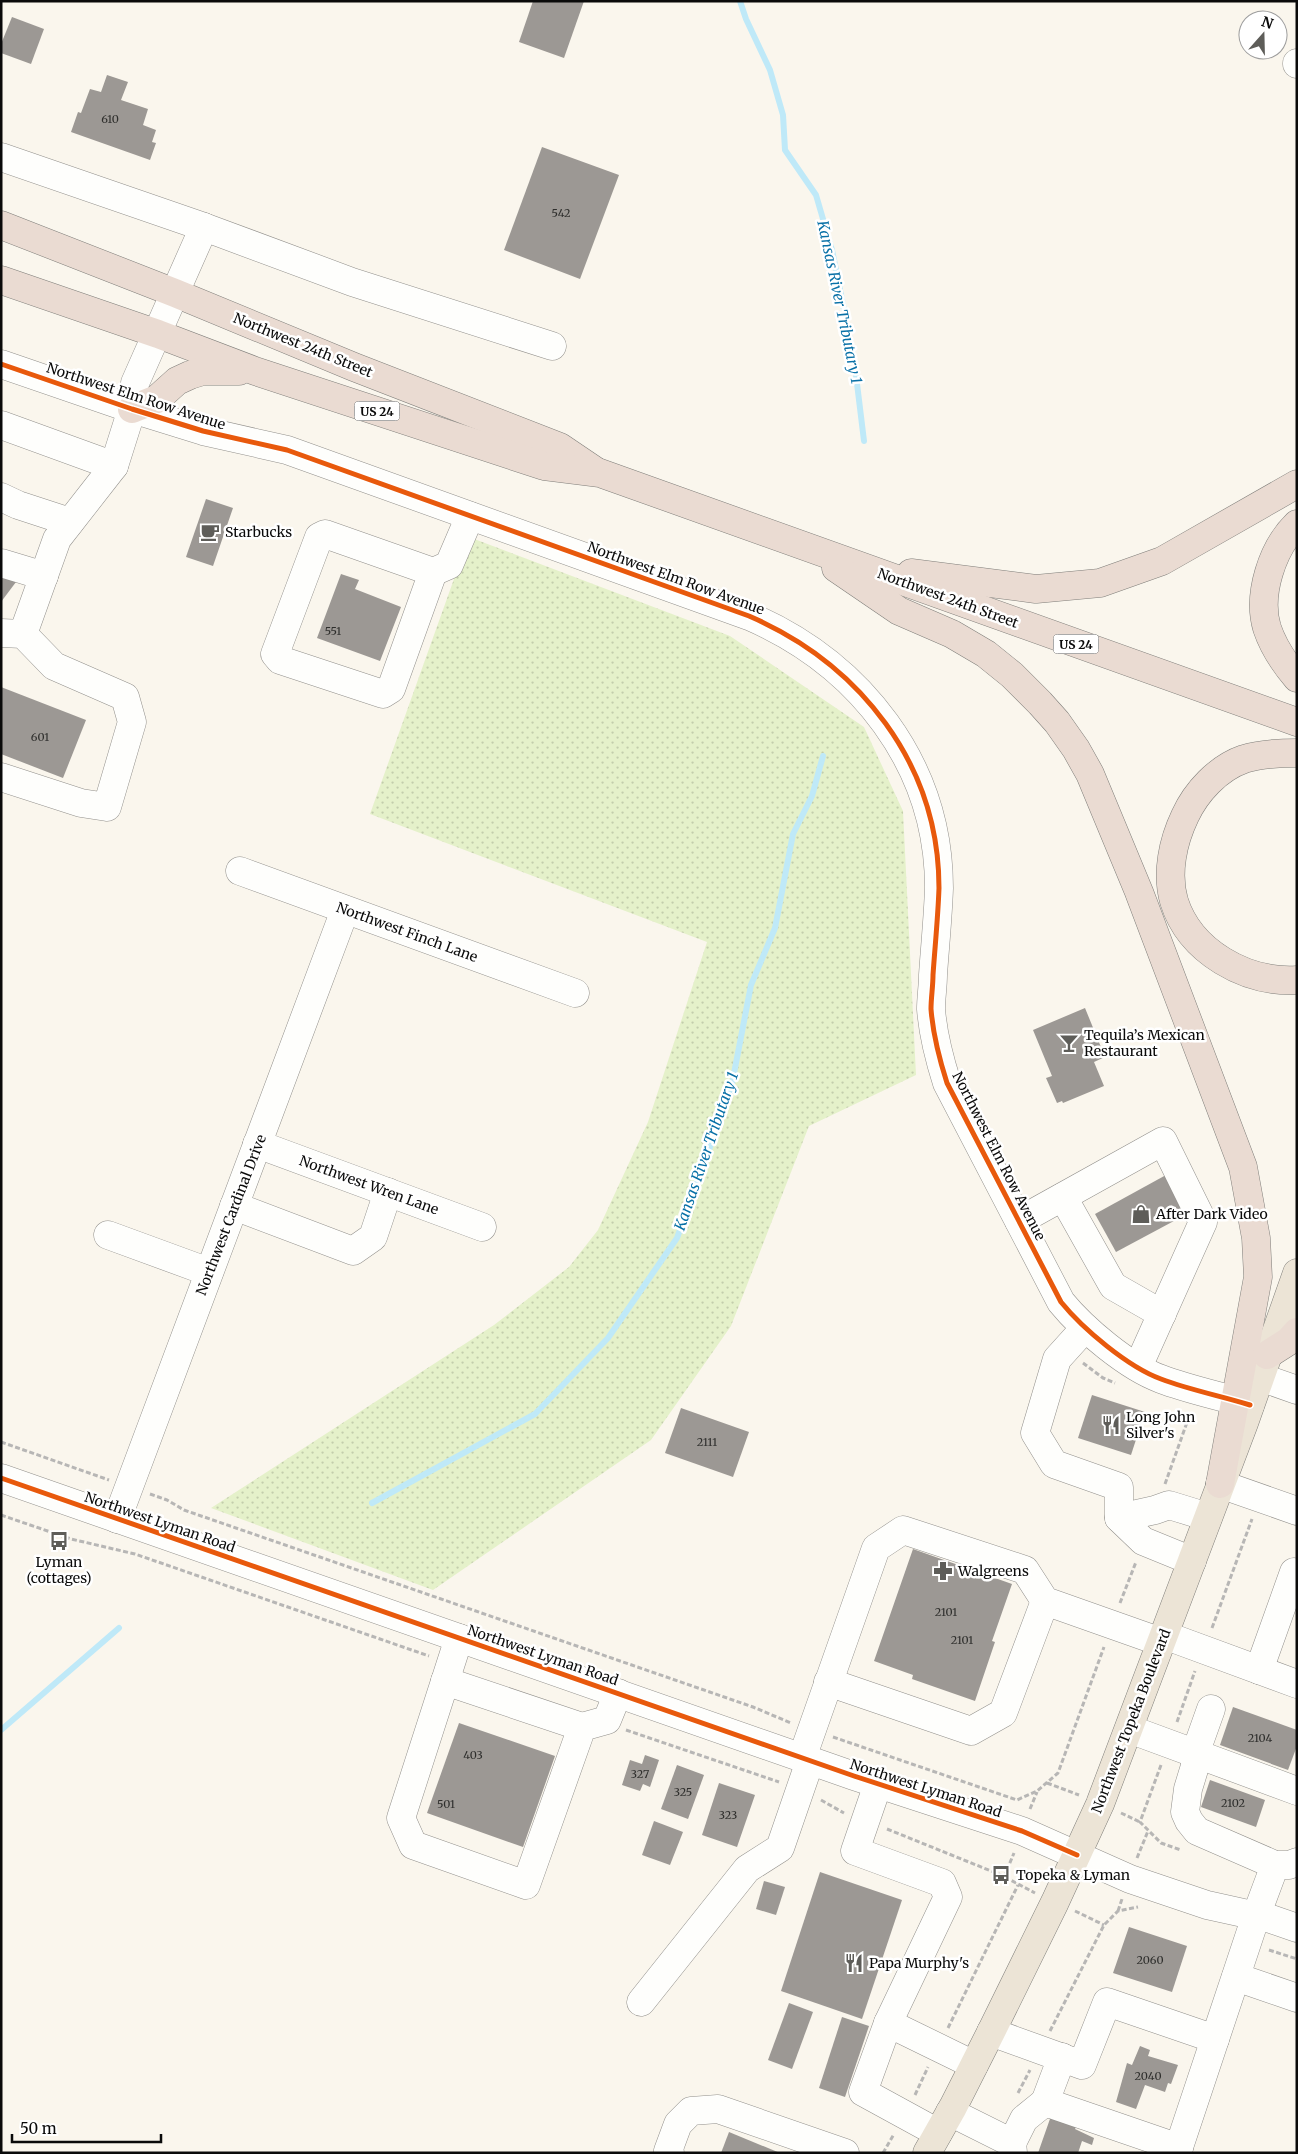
<svg xmlns="http://www.w3.org/2000/svg" width="1298" height="2154" font-family="Merriweather,serif">
<style>
.grass{fill:url(#grass-dots)}
.lines{fill:none;stroke-linecap:round;stroke-linejoin:round}
.stream{stroke:#bfe9f8;stroke-width:6}
.building{fill:#9c9894}
.minor-casing{stroke:#92908c;stroke-width:29}
.major-casing{stroke:#7f7e7a;stroke-width:29}
.highway-casing{stroke:#7f7e7a;stroke-width:29}
.path{stroke:#b7b6b5;stroke-width:3;stroke-dasharray:5 2.5;stroke-linecap:butt}
.minor{stroke:#fefefc;stroke-width:28}
.major{stroke:#ece4d6;stroke-width:28}
.highway{stroke:#eadbd2;stroke-width:28}
.cycleway-casing{stroke:#fff;stroke-width:8}
.cycleway{stroke:#e8590c;stroke-width:5}
.labels{text-anchor:middle;dominant-baseline:central;stroke-width:5;stroke-linejoin:round;paint-order:stroke}
.number-label{font-size:11px;fill:#2e2e2c}
.shield{fill:#fff;stroke:#545454;stroke-width:1}
.shield-label{font-size:12px;font-weight:bold;fill:#0a0a0a}
.street-label{font-size:14px;fill:#0a0a0a;stroke:#fff}
.poi-label{font-size:14px;fill:#0a0a0a;stroke:#fff;text-anchor:start}
.water-label{font-size:15px;font-style:italic;fill:#0971a7;stroke:#fff}
</style>
<defs>
<pattern id="grass-dots" width="8" height="8" patternUnits="userSpaceOnUse" patternTransform="scale(1.25)"><rect width="8" height="8" fill="#e5f1ca"/><path d="M2 2h.1M6 6h.1" fill="none" stroke="#c3cdac" stroke-width="1.8" stroke-linecap="round"/></pattern>
</defs>
<rect width="100%" height="100%" fill="#faf6ed"/>
<!-- grass -->
<polygon class="grass" points="469,537 730,636 864,727 903,811 916,1075 809,1126 731,1326 651,1440 433,1590 211,1508 494,1325 569,1267 598,1230 648,1122 707,942 370,814"/>
<g class="lines">
<!-- stream -->
<g class="stream">
<polyline points="740,1 746,19 770,70 783,115 785,150 816,195 832,250 854,359 864,441"/>
<polyline points="372,1503 535,1414 608,1338 677,1238 731,1089 751,985 775,928 793,834 812,796 823,756"/>
<polyline points="1,1730 119,1628"/>
</g>
</g>
<!-- building -->
<g class="building">
<polygon points="533,1 584,1 564,58 519,42"/>
<polygon points="12,17 44,29 31,64 1,53 1,44"/>
<polygon points="107,75 128,82 121,100 148,109 143,125 156,130 152,142 156,143 150,160 71,132 78,112 81,113 90,89 101,92"/>
<polygon points="542,147 619,175 580,279 504,250"/>
<polygon points="206,499 233,508 213,566 186,557"/>
<polygon points="1,572 16,582 1,602"/>
<polygon points="341,574 359,580 355,589 401,607 380,661 317,638"/>
<polygon points="1,687 86,720 63,778 1,754"/>
<polygon points="1085,1008 1105,1057 1094,1062 1104,1086 1063,1103 1062,1101 1057,1103 1046,1078 1052,1076 1033,1030"/>
<polygon points="1166,1175 1187,1214 1116,1252 1095,1214"/>
<polygon points="1092,1395 1145,1412 1131,1455 1078,1438"/>
<polygon points="681,1408 749,1432 733,1477 665,1453"/>
<polygon points="913,1549 1012,1584 992,1641 995,1642 975,1701 912,1679 913,1675 874,1661"/>
<polygon points="1233,1707 1297,1730 1297,1746 1288,1770 1220,1745"/>
<polygon points="459,1723 555,1756 523,1847 427,1813"/>
<polygon points="645,1755 659,1760 650,1787 643,1784 640,1791 622,1785 630,1760 642,1764"/>
<polygon points="677,1765 704,1775 688,1819 661,1809"/>
<polygon points="1210,1780 1265,1800 1256,1827 1201,1807"/>
<polygon points="719,1783 755,1795 737,1847 702,1835"/>
<polygon points="654,1821 683,1832 670,1865 642,1855"/>
<polygon points="820,1872 902,1900 862,2019 781,1991"/>
<polygon points="764,1881 785,1887 776,1915 756,1909"/>
<polygon points="1129,1927 1187,1946 1172,1992 1113,1973"/>
<polygon points="789,2003 813,2012 792,2069 768,2060"/>
<polygon points="842,2017 869,2026 845,2097 819,2088"/>
<polygon points="1140,2046 1150,2050 1148,2056 1178,2065 1171,2084 1168,2083 1165,2092 1145,2085 1136,2109 1116,2102 1127,2063 1132,2065"/>
<polygon points="1051,2116 1078,2123 1075,2129 1094,2138 1092,2145 1082,2141 1078,2153 1038,2153"/>
<polygon points="729,2132 780,2153 721,2153"/>
</g>
<g class="lines">
<!-- minor casing -->
<g class="minor-casing">
<g id="minor">
<polyline points="1297,63 1297,64"/>
<polyline points="1,157 204,227 352,282 552,346"/>
<path d="M1,364L132,409L203,431L287,450L749,616C860,664 939,764 939,888C938,917 935,946 933,975C933,986 931,998 931,1009C933,1035 939,1058 947,1083L1061,1302C1083,1329 1128,1367 1161,1379C1190,1390 1221,1396 1250,1405"/>
<polyline points="1,425 114,466"/>
<polyline points="1,497 18,505 70,522"/>
<polyline points="1,563 44,576"/>
<polyline points="433,572 325,534 319,537 275,654 280,660 383,694 391,689 433,572 449,565 470,516"/>
<polyline points="1,633 23,634 54,666 125,697 132,722 107,807 81,803 1,777"/>
<polyline points="23,634 57,539 114,466 132,409 135,383 204,227"/>
<polyline points="240,871 575,993"/>
<polyline points="257,1144 482,1227"/>
<polyline points="1063,1197 1113,1286 1162,1314"/>
<polyline points="234,1206 353,1251 373,1237 388,1192"/>
<polyline points="1019,1221 1163,1141 1203,1222 1138,1367"/>
<polyline points="108,1235 209,1272"/>
<polyline points="1085,1328 1057,1359 1035,1433 1054,1464 1119,1487 1119,1518 1143,1541 1192,1561"/>
<polyline points="1260,1377 1297,1390"/>
<polyline points="1,1478 854,1776 1022,1831 1130,1879 1207,1905 1271,1919 1297,1928"/>
<polyline points="1220,1484 1297,1511"/>
<polyline points="1119,1518 1155,1510 1169,1505 1208,1517"/>
<polyline points="117,1519 345,910"/>
<polyline points="1164,1635 1297,1684"/>
<polyline points="459,1638 401,1818 413,1845 526,1885 582,1727 607,1720 618,1693"/>
<polyline points="1259,1670 1294,1572 1297,1573"/>
<polyline points="445,1681 582,1727"/>
<polyline points="828,1682 971,1731 1003,1713 1045,1601"/>
<polyline points="1211,1709 1195,1754 1195,1766 1188,1789 1185,1812 1189,1821 1197,1831 1275,1865 1289,1865 1297,1862"/>
<polyline points="1129,1729 1297,1791"/>
<polyline points="802,1758 876,1548 903,1530 1025,1570 1045,1601 1161,1642"/>
<polyline points="878,1784 855,1851 942,1883 948,1897 888,2023 863,2092 938,2133"/>
<polyline points="1236,1977 1297,1998"/>
<polyline points="641,2002 747,1869 780,1848 810,1761"/>
<polyline points="888,2023 974,2065"/>
<polyline points="991,2032 1082,2065 1107,2002 1215,2039"/>
<polyline points="1045,2102 1062,2057"/>
<polyline points="950,2112 1012,2143 1013,2153"/>
<polyline points="1012,2143 1024,2119 1045,2102 1179,2148"/>
<polyline points="670,2153 668,2151 678,2124 691,2111 718,2109 845,2153"/>
<polyline points="1177,2153 1256,1916 1275,1865"/>
</g>
</g>
<!-- major casing -->
<g class="major-casing">
<polyline id="major" points="927,2153 953,2107 991,2032 1055,1902 1100,1804 1244,1423 1297,1273"/>
</g>
<!-- highway casing -->
<g class="highway-casing">
<g id="highway">
<polyline points="1,225 175,293 354,367 560,447 594,470"/>
<polyline points="1,280 158,334 255,371 544,466 600,473 1297,722"/>
<polyline points="132,409 157,399 177,381 190,375 203,371 239,371"/>
<path d="M1297,524C1272,548 1257,595 1267,628C1273,646 1285,664 1297,678"/>
<polyline points="836,568 899,611 952,634 986,654 1012,675 1040,703 1057,722 1076,749 1090,774 1139,892 1243,1167 1256,1238 1258,1277 1220,1484"/>
<polyline points="911,573 1036,589 1100,583 1162,561 1297,484"/>
<path d="M1297,753C1280,753 1260,754 1244,759C1218,768 1196,792 1185,816C1173,841 1166,873 1174,901C1190,952 1246,983 1297,980"/>
<polyline points="1267,1355 1289,1341 1297,1332"/>
</g>
</g>
<!-- path -->
<g class="path">
<polyline points="1083,1363 1103,1378 1115,1383"/>
<polyline points="1,1442 109,1480"/>
<polyline points="1165,1484 1190,1414 1188,1414"/>
<polyline points="150,1494 167,1500 184,1510 753,1707 791,1723"/>
<polyline points="1,1515 71,1539 135,1554 429,1656"/>
<polyline points="1120,1603 1136,1562"/>
<polyline points="1212,1628 1252,1519"/>
<polyline points="1177,1722 1195,1671"/>
<polyline points="626,1730 779,1782"/>
<polyline points="833,1737 1017,1800 1037,1791 1058,1773 1104,1647"/>
<polyline points="1161,1765 1140,1822 1161,1843 1181,1850"/>
<polyline points="1047,1783 1079,1795"/>
<polyline points="821,1800 844,1813"/>
<polyline points="1030,1809 1037,1792"/>
<polyline points="1121,1813 1140,1822"/>
<polyline points="887,1829 1001,1875 1035,1893"/>
<polyline points="1137,1858 1148,1831"/>
<polyline points="1004,1877 1014,1853"/>
<polyline points="1075,1911 1104,1925"/>
<polyline points="1118,1911 1122,1899"/>
<polyline points="1269,1950 1297,1959"/>
<polyline points="948,2028 1018,1885"/>
<polyline points="1050,2031 1104,1925 1118,1911 1138,1907"/>
<polyline points="1018,2093 1030,2070"/>
<polyline points="915,2095 928,2067"/>
<polyline points="883,2153 894,2134"/>
</g>
<!-- minor -->
<use href="#minor" class="minor"/>
<!-- major -->
<use href="#major" class="major"/>
<!-- highway -->
<use href="#highway" class="highway"/>
<!-- cycleway casing -->
<g class="cycleway-casing">
<g id="cycleway">
<path d="M1,364L132,409L203,431L287,450L749,616C860,664 939,764 939,888C938,917 935,946 933,975C933,986 931,998 931,1009C933,1035 939,1058 947,1083L1061,1302C1083,1329 1128,1367 1161,1379C1190,1390 1221,1396 1250,1405"/>
<polyline points="1,1478 854,1776 1022,1831 1077,1855"/>
</g>
</g>
<!-- cycleway -->
<use href="#cycleway" class="cycleway"/>
</g>
<!-- icons -->
<defs>
<g id="cafe-bare" transform="scale(1.5)"><path d="M-5.5-4.5H6V0H3Q3 3.5 0 3.5H-2.5Q-5.5 3.5-5.5 0ZM3-3.2v2h1.7v-2ZM-6 4.5H4V6H-6Z" fill="#5e5d59" stroke="#fff" stroke-width="2.5" paint-order="stroke"/></g>
<g id="bar-bare" transform="scale(1.5)"><path d="M-6-5H6L.8 .8V4.5H3.5V6h-7V4.5H-.8V.8Z" fill="#5e5d59" stroke="#fff" stroke-width="2.5" paint-order="stroke"/></g>
<g id="shop-bare" transform="scale(1.5)"><path d="M-5-2.5h2.3a2.7 3.5 0 0 1 5.4 0H5L5.5 6h-11ZM-1.5-2.5h3a1.5 2.3 0 0 0-3 0Z" fill="#5e5d59" stroke="#fff" stroke-width="2.5" paint-order="stroke"/></g>
<g id="restaurant-bare" transform="scale(1.5)"><path d="M-5-6h1v4h1v-4h1v4h1v-4h1v5L-1.5 .5V6h-2V.5L-5-1ZM5-6V6H3V1.5H1.5Q1.5-4 5-6Z" fill="#5e5d59" stroke="#fff" stroke-width="2.5" paint-order="stroke"/></g>
<g id="bus-bare" transform="scale(1.5)"><path d="M-5-6H5V4H4V6H2V4H-2V6H-4V4H-5ZM-3.5-4V0h7V-4ZM-3.5 1.2v1.5H-2V1.2ZM2 1.2v1.5H3.5V1.2Z" fill="#5e5d59" stroke="#fff" stroke-width="2.5" paint-order="stroke"/></g>
<g id="pharmacy-bare" transform="scale(1.5)"><path d="M-2-6h4v4h4v4h-4v4h-4v-4h-4v-4h4Z" fill="#5e5d59" stroke="#fff" stroke-width="2.5" paint-order="stroke"/></g>
</defs>
<g fill-rule="evenodd">
<use href="#cafe-bare" x="210" y="532"/>
<use href="#bar-bare" x="1069" y="1043"/>
<use href="#shop-bare" x="1141" y="1214"/>
<use href="#restaurant-bare" x="1111" y="1425"/>
<use href="#bus-bare" x="59" y="1541"/>
<use href="#pharmacy-bare" x="943" y="1571"/>
<use href="#bus-bare" x="1001" y="1875"/>
<use href="#restaurant-bare" x="854" y="1963"/>
</g>
<g class="labels">
<!-- number labels -->
<g class="number-label">
<text x="110" y="119">610</text>
<text x="561" y="213">542</text>
<text x="333" y="631">551</text>
<text x="40" y="737">601</text>
<text x="707" y="1442">2111</text>
<text x="946" y="1612">2101</text>
<text x="962" y="1640">2101</text>
<text x="1260" y="1738">2104</text>
<text x="473" y="1755">403</text>
<text x="640" y="1774">327</text>
<text x="683" y="1792">325</text>
<text x="1233" y="1803">2102</text>
<text x="446" y="1804">501</text>
<text x="728" y="1815">323</text>
<text x="1150" y="1960">2060</text>
<text x="1148" y="2076">2040</text>
</g>
<!-- shield labels -->
<g class="shield">
<rect x="354.5" y="401.5" width="45" height="19" rx="4"/>
<rect x="1053.5" y="634.5" width="45" height="19" rx="4"/>
</g>
<g class="shield-label">
<text x="377" y="411">US 24</text>
<text x="1076" y="644">US 24</text>
</g>
<!-- street labels -->
<g class="street-label">
<text transform="translate(303 345) rotate(22)">Northwest 24th Street</text>
<text transform="translate(136 396) rotate(18)">Northwest Elm Row Avenue</text>
<text transform="translate(676 578) rotate(20)">Northwest Elm Row Avenue</text>
<text transform="translate(948 598) rotate(20)">Northwest 24th Street</text>
<text transform="translate(407 932) rotate(20)">Northwest Finch Lane</text>
<text transform="translate(999 1156) rotate(63)">Northwest Elm Row Avenue</text>
<text transform="translate(369 1185) rotate(20)">Northwest Wren Lane</text>
<text transform="translate(231 1215) rotate(-69)">Northwest Cardinal Drive</text>
<text transform="translate(160 1522) rotate(19)">Northwest Lyman Road</text>
<text transform="translate(543 1655) rotate(19)">Northwest Lyman Road</text>
<text transform="translate(1131 1721) rotate(-69)">Northwest Topeka Boulevard</text>
<text transform="translate(926 1788) rotate(18)">Northwest Lyman Road</text>
</g>
<!-- poi labels -->
<g class="poi-label">
<text x="225" y="532">Starbucks</text>
<text x="1084" y="1035">Tequila’s Mexican<tspan x="1084" dy="16">Restaurant</tspan></text>
<text x="1156" y="1214">After Dark Video</text>
<text x="1126" y="1417">Long John<tspan x="1126" dy="16">Silver's</tspan></text>
<text x="59" y="1562" text-anchor="middle">Lyman<tspan x="59" dy="16">(cottages)</tspan></text>
<text x="958" y="1571">Walgreens</text>
<text x="1016" y="1875">Topeka &amp; Lyman</text>
<text x="869" y="1963">Papa Murphy's</text>
</g>
<!-- water labels -->
<g class="water-label">
<text transform="translate(840 302) rotate(78)">Kansas River Tributary 1</text>
<text transform="translate(706 1151) rotate(-71)">Kansas River Tributary 1</text>
</g>
</g>
<!-- border -->
<rect width="1298" height="2154" fill="none" stroke="#0a0a0a" stroke-width="5"/>
<!-- north arrow -->
<g transform="translate(1263 35) rotate(20)"><circle r="24" fill="#ffffff" stroke="#9d9d9d"/>
<path d="M0-4L9 19L0 12L-9 19Z" fill="#5e5d59"/>
<text y="-8" font-size="14" font-weight="bold" text-anchor="middle" fill="#0a0a0a">N</text>
</g>
<!-- scale -->
<path d="M12 2134v8h149v-8" fill="none" stroke="#0a0a0a" stroke-width="2.5"/>
<text x="20" y="2134" font-size="15" fill="#0a0a0a" stroke="#ffffff" stroke-width="4" paint-order="stroke">50 m</text>
</svg>
